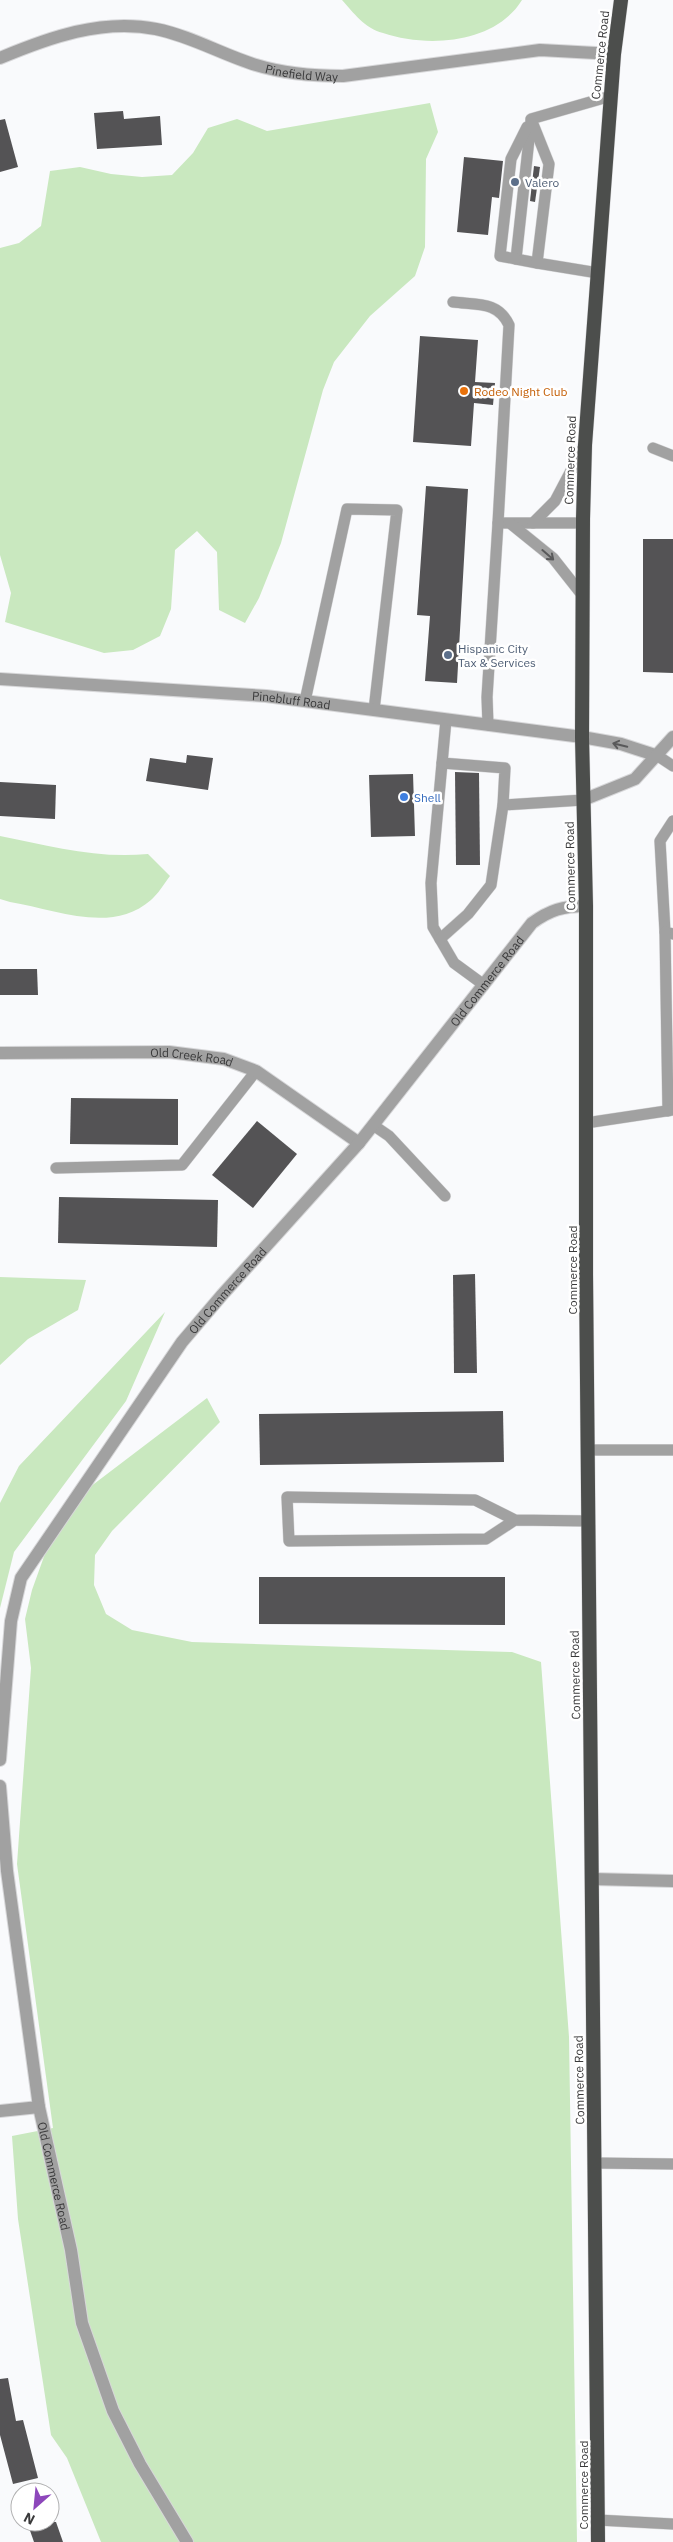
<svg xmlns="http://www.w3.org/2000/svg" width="673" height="2542" font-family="'IBM Plex Sans',sans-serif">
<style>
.green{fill:#c9e8bf}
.building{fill:#545355}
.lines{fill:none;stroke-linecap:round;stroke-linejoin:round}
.service-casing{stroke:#d7d7d9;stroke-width:12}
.minor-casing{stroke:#d7d7d9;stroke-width:14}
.trunk-casing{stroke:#d7d7d9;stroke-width:15}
.service{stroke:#a1a1a1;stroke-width:11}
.minor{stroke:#a1a1a1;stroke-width:12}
.trunk{stroke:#4c4e4c;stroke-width:14}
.oneway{stroke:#59595a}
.service-dot{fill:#5c6f8a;stroke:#fff;stroke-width:2}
.food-dot{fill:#e8710a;stroke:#fff;stroke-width:2}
.shop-dot{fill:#3f7fe0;stroke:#fff;stroke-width:2}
.labels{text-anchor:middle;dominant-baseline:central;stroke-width:5;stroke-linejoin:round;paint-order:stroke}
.street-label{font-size:12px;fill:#3a3a3b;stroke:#fff}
.service-label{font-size:12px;fill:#4e5e75;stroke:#fff;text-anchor:start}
.food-label{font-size:12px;fill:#c56008;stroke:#fff;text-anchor:start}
.shop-label{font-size:12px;fill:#366cbe;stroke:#fff;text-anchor:start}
</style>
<rect width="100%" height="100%" fill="#f9fafc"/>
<!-- green -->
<g class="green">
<path d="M342,0H522C495,44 427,48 383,33C364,28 354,13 342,0Z"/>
<polygon points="430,103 438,132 426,159 425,247 415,276 370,316 334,362 323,390 281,543 259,598 245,623 219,610 217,552 197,531 175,550 171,609 160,636 133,650 104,653 5,622 11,593 0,555 0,248 19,243 41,226 50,171 80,167 111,174 142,177 172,175 193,153 208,128 237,119 267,131"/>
<path d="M0,836C50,846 97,859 148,854L170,876C164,884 158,894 151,900C111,935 55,909 10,902L0,899Z"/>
<polygon points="0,1277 86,1280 78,1310 28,1339 0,1365"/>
<polygon points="165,1312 126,1401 14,1552 0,1608 0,1503 19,1466"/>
<polygon points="207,1398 220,1422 112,1531 95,1555 94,1585 106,1614 132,1630 192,1642 512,1652 541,1662 569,2037 577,2542 101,2542 67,2458 51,2435 18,2219 12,2136 53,2128 17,1864 31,1668 25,1619 32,1590 51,1537 86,1490"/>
</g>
<!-- building -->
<g class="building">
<polygon points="123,111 124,119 160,116 162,145 97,149 94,113"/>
<polygon points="5,119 18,167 0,172 0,120"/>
<polygon points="464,157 503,161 499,198 492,197 488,235 457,232"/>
<polygon points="534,166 540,167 535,202 530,201"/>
<polygon points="420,336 478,340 475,382 495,383 493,405 474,403 471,446 413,442"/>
<polygon points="426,486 468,489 457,683 425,681 430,616 417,615"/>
<polygon points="643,539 673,539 673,673 643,672"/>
<polygon points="187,755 213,758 208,790 146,781 150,758 186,763"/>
<polygon points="455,772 479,773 480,865 456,865"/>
<polygon points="413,774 415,836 371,837 369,775"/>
<polygon points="0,782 56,785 55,819 0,816"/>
<polygon points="0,969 37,969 38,995 0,995"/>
<polygon points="71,1098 178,1099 178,1145 70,1144"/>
<polygon points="257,1121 297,1154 253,1208 212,1175"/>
<polygon points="59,1197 218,1200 217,1247 58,1243"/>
<polygon points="475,1274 477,1373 454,1373 453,1275"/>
<polygon points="503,1411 504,1462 260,1465 259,1414"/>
<polygon points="259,1577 505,1577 505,1625 259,1624"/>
<polygon points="8,2378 16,2421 23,2420 38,2478 13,2484 0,2435 0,2379"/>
<polygon points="27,2522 56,2522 63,2542 34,2542"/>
</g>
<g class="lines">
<!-- service casing -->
<g class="service-casing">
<g id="service">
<polyline points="531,121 516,259 537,263"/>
<polyline points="516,259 500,256 511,159 527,127"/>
<polyline points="598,273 537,263 549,164 531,119 611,96"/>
<path d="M453,302C477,305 498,301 509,325L498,523H583"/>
<polyline points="653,448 673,456"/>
<polyline points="533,523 555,501 584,446"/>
<polyline points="511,524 553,558 583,596"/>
<polyline points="305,701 347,509 397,510 374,710"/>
<polyline points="446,720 431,883 433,927 454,963 484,985"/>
<polyline points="488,725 487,697 498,523"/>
<polyline points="658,756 673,766"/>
<polyline points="503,805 583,800"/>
<polyline points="673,821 660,841 665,932 673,934"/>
<polyline points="665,932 668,1111"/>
<polyline points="440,939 468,914 491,885 503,805 505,768 442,763"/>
<polyline points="586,1123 673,1110"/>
<polyline points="373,1125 389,1136 445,1196"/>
<polyline points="56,1168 182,1165 256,1071"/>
<polyline points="588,1450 673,1450"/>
<polyline points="515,1520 475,1500 287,1497 289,1541 486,1539 515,1520 589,1521"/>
<polyline points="595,2163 673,2164"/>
<polyline points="598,2520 673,2524"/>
</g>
</g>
<!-- minor casing -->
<g class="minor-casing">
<g id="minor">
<path id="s1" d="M0,58C48,38 102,18 156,29C191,36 223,55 256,65C285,74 313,76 343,76L540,50L614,54"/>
<path id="s2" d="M0,679L266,696L582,737L621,744L658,756"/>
<polyline points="583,800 635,779 673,737"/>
<path id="s3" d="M0,1053L169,1052L224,1059L256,1071L359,1143"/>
<path id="s4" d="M0,1760L11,1621L21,1578L182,1342L222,1295L359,1143L532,923C550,910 563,906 586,906"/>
<path id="s5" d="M0,1786L7,1871L39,2107L71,2250L82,2323L113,2411L140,2464L187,2542"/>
<polyline points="592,1879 673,1881"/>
<polyline points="0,2111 39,2107"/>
</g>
</g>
<!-- trunk casing -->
<g class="trunk-casing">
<polyline id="trunk" points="598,2542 586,1274 586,906 582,737 583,519 585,445 614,54 621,0"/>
</g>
<!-- service -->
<use href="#service" class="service"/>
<!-- minor -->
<use href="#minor" class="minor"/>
<!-- trunk -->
<use href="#trunk" class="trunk"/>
</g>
<!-- one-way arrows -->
<defs><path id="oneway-shaft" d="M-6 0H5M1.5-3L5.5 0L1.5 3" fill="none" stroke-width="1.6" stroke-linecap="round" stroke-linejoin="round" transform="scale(1.25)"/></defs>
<g class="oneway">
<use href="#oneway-shaft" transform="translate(548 555) rotate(41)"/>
<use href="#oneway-shaft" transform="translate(620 745) rotate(-166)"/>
</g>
<!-- markers -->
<g class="service-dot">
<circle cx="515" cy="182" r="5"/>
<circle cx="448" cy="655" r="5"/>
</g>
<circle class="food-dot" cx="464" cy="391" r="5"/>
<circle class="shop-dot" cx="404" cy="797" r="5"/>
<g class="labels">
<!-- street labels -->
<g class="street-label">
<text transform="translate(600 55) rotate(-84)">Commerce Road</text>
<text stroke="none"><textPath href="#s1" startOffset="314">Pinefield Way</textPath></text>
<text transform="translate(570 460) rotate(-88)">Commerce Road</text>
<text stroke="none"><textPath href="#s2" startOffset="292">Pinebluff Road</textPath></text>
<text transform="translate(570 866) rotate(-91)">Commerce Road</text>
<text stroke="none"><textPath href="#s4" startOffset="942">Old Commerce Road</textPath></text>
<text stroke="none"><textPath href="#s3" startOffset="192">Old Creek Road</textPath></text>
<text transform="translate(572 1270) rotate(-90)">Commerce Road</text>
<text stroke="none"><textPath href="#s4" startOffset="538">Old Commerce Road</textPath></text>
<text transform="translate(575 1675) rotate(-91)">Commerce Road</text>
<text transform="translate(579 2080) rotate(-91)">Commerce Road</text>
<text stroke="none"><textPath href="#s5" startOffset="394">Old Commerce Road</textPath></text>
<text transform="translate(583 2485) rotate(-90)">Commerce Road</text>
</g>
<!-- service labels -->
<g class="service-label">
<text x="525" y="182">Valero</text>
<text x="458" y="648">Hispanic City<tspan x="458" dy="14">Tax &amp; Services</tspan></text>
</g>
<!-- food labels -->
<g class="food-label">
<text x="474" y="391">Rodeo Night Club</text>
</g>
<!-- shop labels -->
<g class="shop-label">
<text x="414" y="797">Shell</text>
</g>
</g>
<!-- north arrow -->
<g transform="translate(35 2507) rotate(207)"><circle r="24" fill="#ffffff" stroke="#b0b0b1"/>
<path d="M0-4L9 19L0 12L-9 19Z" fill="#8d47bb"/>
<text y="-8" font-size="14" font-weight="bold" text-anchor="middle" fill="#3a3a3b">N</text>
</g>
</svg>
